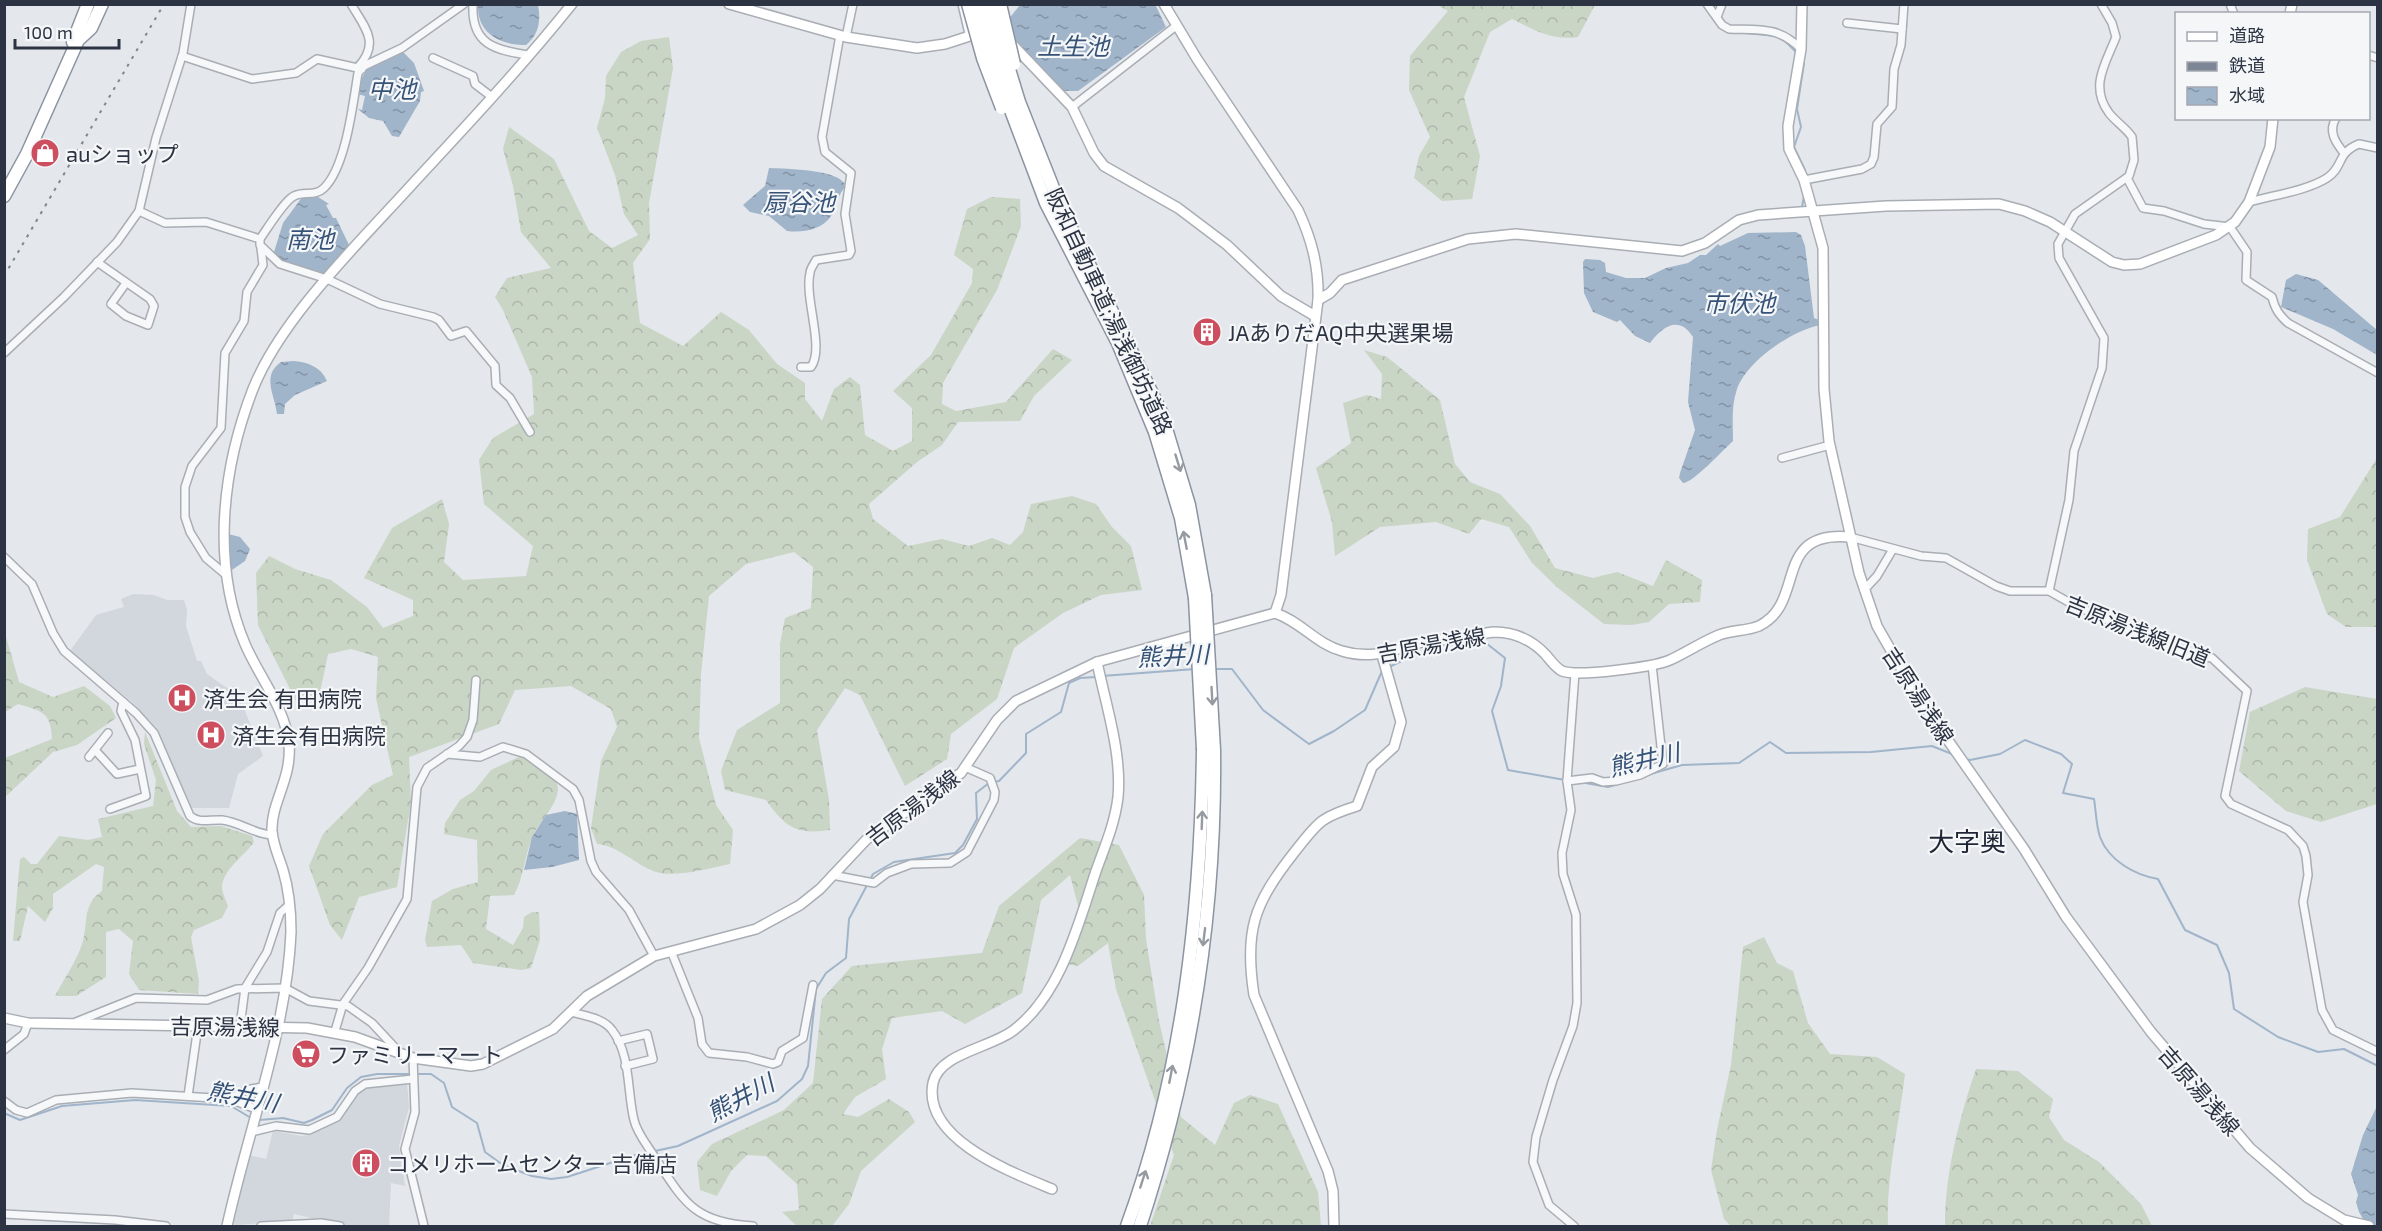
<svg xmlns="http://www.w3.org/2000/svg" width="2382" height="1231" font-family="'Exo 2','Noto Sans JP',sans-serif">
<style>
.built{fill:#d2d6dd}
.forest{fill:url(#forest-crowns)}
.water{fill:url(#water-ripples)}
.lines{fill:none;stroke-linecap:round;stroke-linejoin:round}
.stream{stroke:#a0b4ca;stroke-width:2}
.street-casing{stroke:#a9aeb5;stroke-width:10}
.secondary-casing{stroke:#a9aeb5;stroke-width:12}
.highway-casing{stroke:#8b94a2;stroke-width:15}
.street{stroke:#f7f8fa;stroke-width:7}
.secondary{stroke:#fff;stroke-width:9}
.highway{stroke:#fff;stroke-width:12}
.rail{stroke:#7d8695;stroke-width:2;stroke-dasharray:3 6;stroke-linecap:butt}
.highway-bridge-casing{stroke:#8b94a2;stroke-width:15;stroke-linecap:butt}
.highway-bridge{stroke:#fff;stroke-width:12}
.oneway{stroke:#969aa1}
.labels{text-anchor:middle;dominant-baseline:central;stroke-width:4.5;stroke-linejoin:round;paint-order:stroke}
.poi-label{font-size:22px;fill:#2c3443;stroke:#f4f6f8;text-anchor:start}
.street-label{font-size:22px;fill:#2c3443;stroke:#f4f6f8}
.water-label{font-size:24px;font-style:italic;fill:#365377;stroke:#f4f6f8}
.quarter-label{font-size:26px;fill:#1e2534;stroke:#f4f6f8}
</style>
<defs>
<pattern id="forest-crowns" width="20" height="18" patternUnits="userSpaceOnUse" patternTransform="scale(1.5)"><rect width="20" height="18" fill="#c9d5c5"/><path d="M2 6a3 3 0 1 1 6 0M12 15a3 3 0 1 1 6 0" fill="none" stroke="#adb7aa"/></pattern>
<pattern id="water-ripples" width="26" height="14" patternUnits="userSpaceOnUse" patternTransform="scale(1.5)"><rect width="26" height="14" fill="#a0b4ca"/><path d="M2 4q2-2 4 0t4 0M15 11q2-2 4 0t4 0" fill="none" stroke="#8393a6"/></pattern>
</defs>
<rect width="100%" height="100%" fill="#e4e7eb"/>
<!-- built -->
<g class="built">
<polygon points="133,594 154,595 167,600 184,600 187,610 186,626 197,661 201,661 207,674 227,688 235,686 263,756 238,774 229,808 192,808 156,727 132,702 70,651 96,615 124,607 121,599"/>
<polygon points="407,1083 409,1107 399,1146 405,1186 391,1183 389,1226 345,1226 294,1214 292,1221 235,1225 233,1222 249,1155 266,1159 273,1131 302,1136 309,1135 335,1121 357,1094 368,1087"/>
</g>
<!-- forest -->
<g class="forest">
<path d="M1437,5H1595L1578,37C1552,41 1534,30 1512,19L1490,32L1464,97L1480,156L1472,199L1442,201L1414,178L1419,156L1430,137L1409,90L1410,56L1448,11Z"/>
<path d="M669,37L673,68L649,203L650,239L633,263L640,323L683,346L721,312L749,330L777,364L805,383V399L822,421L834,389L850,377L860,385L865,435L893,451L912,441V408L893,391L931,355L972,283L973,269L954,255L967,209L991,197L1020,199L1021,226L997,290L943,383L942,404L956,411L1006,402L1053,349L1072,360L1034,396L1020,421L958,422L942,445L917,462L869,504L873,519L908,546L942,539L969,546L992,538L1010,545L1023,532L1031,504L1072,496L1096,504L1112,527L1131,546L1142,590L1101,595L1063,613L1014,648L997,699L951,734L947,759L905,786L860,695L845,688L817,730L829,800L830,830C796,835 785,827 766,800L725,790L721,771L737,730L780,703V644L785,618L811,608L813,567L794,552L746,564L709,596L701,674L699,738L716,805L733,830L730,864C711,868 675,878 656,872C635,865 620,846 597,844L591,828L601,761L617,727L611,709L571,686L515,690L499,724L409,757L411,802L397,887L359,897L342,940L330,925L309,866L323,834L372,785L393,775L376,698L378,657L351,649L328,654L319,697L296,701L258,625L256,573L269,556L295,569L331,580L367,607L383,628L413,616V600L364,578L392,528L442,499L449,524L444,562L463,580L526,576L533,546L484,504L479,460L493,438L534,414L532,377L503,310L495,297L507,278L551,268L521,232L513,186L503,149L509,127L554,159L589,231L612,248L638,235L624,214L615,175L597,128L605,98L606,76L621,52L641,41Z"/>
<polygon points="1364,350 1387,357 1440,400 1455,464 1470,482 1500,494 1530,526 1555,568 1593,578 1617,572 1653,586 1666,560 1702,580 1700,602 1669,604 1649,622 1632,625 1604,624 1558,588 1532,563 1509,527 1481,519 1469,534 1436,522 1380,527 1335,556 1332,522 1316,468 1351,443 1343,403 1367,395 1381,399 1382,374"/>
<polygon points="2377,458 2377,627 2346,627 2327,614 2307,560 2308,529 2340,517"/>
<path d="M5,633L19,682L53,697L84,686L110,706L116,718L77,745L53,752L5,797V758L52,739C51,712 42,711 18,704L5,712Z"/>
<polygon points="2305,687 2377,699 2377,804 2321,822 2286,811 2239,771 2250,712"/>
<path d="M145,732L177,811L191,827L221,826L252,836L254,842C245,855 223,869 222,887C222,892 226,901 228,906L222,918L194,930L191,937L199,981L198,994L139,990L129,974L133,941L119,929L106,932V977L76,996H55C64,979 78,959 83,941C88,921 83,904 102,891L104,867L96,864L53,894V908L45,922L28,906L20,941H13L20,859L24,857L31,864H37L59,836L88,840L102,837L98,819L153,806L156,780L144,744Z"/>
<path d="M521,756C531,763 558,775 558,789C557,807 538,822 532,838C524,857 524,877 514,895L490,896L486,929L513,945L523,928L524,917L532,912H539L540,940L531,968L521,970L473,963L461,945L427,947L425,940L432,901L453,889L478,882L477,840L444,834L445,823L460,800L474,791L491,770Z"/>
<polygon points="1080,838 1119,845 1144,895 1146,939 1159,1021 1181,1117 1215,1145 1234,1103 1250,1095 1278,1104 1318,1192 1321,1226 1150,1226 1174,1155 1116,989 1108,943 1078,966 1060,963 1081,917 1070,875 1041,900 1022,993 965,1024 942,1011 892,1018 882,1049 886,1079 855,1097 843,1114 858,1117 889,1099 909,1112 915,1122 861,1171 849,1204 832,1226 797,1226 782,1212 799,1210 797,1184 766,1156 747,1155 731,1171 717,1196 700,1190 697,1162 712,1144 784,1110 813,1083 822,999 852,966 982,953 999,906"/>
<path d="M1764,937L1777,963L1793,971L1808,1023L1830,1054L1877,1057L1905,1074C1899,1125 1886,1176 1888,1226H1731L1724,1219L1711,1170L1717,1130L1731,1065L1743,947Z"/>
<path d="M1976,1069L2018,1071L2053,1099L2049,1117L2064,1140L2099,1162L2141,1204L2152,1226H1945C1945,1173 1959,1119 1976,1069Z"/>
</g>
<!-- water -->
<g class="water">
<polygon points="1155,4 1166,27 1078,91 1061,91 1002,27 1020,5"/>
<path d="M478,5H538C541,20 539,35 526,45C499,45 477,33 478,5Z"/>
<path d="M403,52L414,63L424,91L421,92L420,101L399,137L392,136L383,121L369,118L358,109L362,110L365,96L357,94V91C364,66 377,57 403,52Z"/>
<path d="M769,168C787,169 840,169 846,186C837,195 838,206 831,216C822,230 802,233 787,231L769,216L750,212L743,205L765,186Z"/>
<polygon points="303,196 318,197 329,204 326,205 333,218 336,218 350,247 326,275 282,261 274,252 283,223"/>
<path d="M1796,232L1801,235L1805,246L1814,318L1819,320L1820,325C1791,331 1747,361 1737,389C1731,406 1733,424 1733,441C1723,450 1693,483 1683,483L1679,478L1680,473L1695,430L1688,402L1693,337C1679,315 1663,326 1650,343L1635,336L1620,320L1617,322L1593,312L1584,293L1583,262L1585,259L1600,260L1605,263L1606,272L1626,278H1645L1666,268L1688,263L1700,255H1706L1718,244L1720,246L1748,233Z"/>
<polygon points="2296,274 2318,280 2377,330 2377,355 2333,329 2281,307 2286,280"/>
<path d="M293,361C308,362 321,367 327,381L295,395L285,404L284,414H277C275,395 261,376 281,362Z"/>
<polygon points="228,534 240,537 250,549 245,561 229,572"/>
<polygon points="565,811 577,814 579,860 552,867 524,870 532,837 546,815"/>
<polygon points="2377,1106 2377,1226 2367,1226 2359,1212 2356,1202 2358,1195 2351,1174 2363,1135"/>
</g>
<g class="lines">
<!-- stream -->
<g class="stream">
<polyline points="1734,32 1777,36"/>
<polyline points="1786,42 1797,53"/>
<polyline points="1804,63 1797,109 1801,127 1794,147 1805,170"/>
<polyline points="1802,207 1804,196"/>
<polyline points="1387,668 1416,654 1486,643 1505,658 1501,686 1492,711 1508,770 1565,780"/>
<polyline points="1213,669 1232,669 1263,710 1309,744 1334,731 1365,710 1382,671"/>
<polyline points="1102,676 1195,669"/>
<path d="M1966,759L1970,760L2000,754L2025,740L2061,754L2072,764L2063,793L2094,799C2096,811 2096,825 2100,837C2109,861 2135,875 2158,879L2185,930L2217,945L2229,973L2234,1009L2278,1037L2318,1052L2344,1049L2378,1066"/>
<polyline points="1647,775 1682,765 1739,763 1770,742 1786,753 1871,752 1932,746 1952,754"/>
<polyline points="994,782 999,781 1026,753 1026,734 1061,712 1069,683 1080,678 1096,677"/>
<polyline points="1580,782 1608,787 1618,784"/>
<polyline points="4,1113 20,1120 62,1106 135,1100 231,1106 251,1118"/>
<polyline points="259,1120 283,1118 304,1123 312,1120 332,1110 347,1088 361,1077 377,1074 431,1074 444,1083 452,1107 477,1123 485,1152 503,1165 532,1176 551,1179 567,1177 632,1156 678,1146 777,1101 802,1079 808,1066 816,989 826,973 846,958 849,919 873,874 894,862 955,853 963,845 977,819 976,793 989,783"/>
</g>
<!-- street casing -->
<g class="street-casing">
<g id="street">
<path d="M351,4C366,29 380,43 358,67"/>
<path d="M464,4L402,48L364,66L358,73C353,103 346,167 324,188C315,197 304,191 294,196C284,201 267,229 260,239V245L280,264L327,279L380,304L433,317L439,320L451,336L466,331L495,366L496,385L510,398L530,432"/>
<path d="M473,4C471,44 494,50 528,55"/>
<polyline points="962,4 969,34"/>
<path d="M1707,4L1722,25L1729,29C1759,30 1778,26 1801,49"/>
<polyline points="2230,4 2234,14"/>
<polyline points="1717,17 1722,4"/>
<polyline points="1847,23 1902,29"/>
<polyline points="846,37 853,4"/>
<polyline points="2368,55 2378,58"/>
<polyline points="182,56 252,79 296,73 317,59 362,69"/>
<polyline points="433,58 473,76 475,84 492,97"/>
<polyline points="1072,107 1176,26"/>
<path d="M2336,118C2328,131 2335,142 2344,153"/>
<path d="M2127,178L2143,208L2164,211L2204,224L2230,227L2247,252L2246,280L2272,297C2275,309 2279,315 2288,323L2378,373"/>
<polyline points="1804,180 1862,169 1871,164 1874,157 1877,124 1892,107 1894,69 1901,45 1904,4"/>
<path d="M2249,202C2274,195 2306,191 2327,178C2344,167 2336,153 2359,144L2378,148"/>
<polyline points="139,211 165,223 206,222 260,239"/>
<polyline points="97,262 150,299 154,306 148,325 126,316 111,304 126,283"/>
<polyline points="4,353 64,297 117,242 139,211 156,138 183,53 191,4"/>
<path d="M801,367H811C825,348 804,298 810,273C810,269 814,264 816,260L849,255L851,251L845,214L851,173L825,152L822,137L840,35"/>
<polyline points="1782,458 1830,445"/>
<polyline points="1850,537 1921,556 1946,558 1996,586 2010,591 2049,591 2072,604 2179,652 2212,658 2247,691 2225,796 2231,804 2288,830 2303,846 2306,856 2308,875 2303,902 2322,1010 2333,1030 2378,1052"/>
<path d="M4,557L32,584L53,633L64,651L136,713L154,733L190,816C200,824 210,819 222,820C240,822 254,834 272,835"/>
<polyline points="225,574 206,558 190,532 185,517 185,487 192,466 221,428 225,353 244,321 247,292 263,265 261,248"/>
<polyline points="1864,590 1877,576 1893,549"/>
<path d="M2049,591L2069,500L2074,451L2102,368L2104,338L2059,258L2058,244L2075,214L2129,176L2134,160L2132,137C2126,128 2116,122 2109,113C2089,86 2106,63 2116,37L2112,23L2101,4"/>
<polyline points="95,750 117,774 140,769"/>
<polyline points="447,754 480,757 503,747 526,754 573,789 579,800 591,861 596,872 629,910 654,956"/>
<polyline points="89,757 108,733"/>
<polyline points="1567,781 1592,778 1603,782 1616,781 1640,775 1663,764 1652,665"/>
<polyline points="110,809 146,796 135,740 121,711 123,702"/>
<polyline points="832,875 874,883 887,873 911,864 950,863 967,852 994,800 995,792 990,778 965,767"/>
<polyline points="671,951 698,1018 702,1044 709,1053 747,1057 773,1064 778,1062 782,1051 803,1038 813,985"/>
<path d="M571,1012C585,1016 603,1018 612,1030C631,1054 627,1092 634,1120C637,1133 647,1145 654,1156C684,1202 694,1223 753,1226"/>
<polyline points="76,1022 136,998 207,1000 237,989 285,988 309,1001 348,1006 372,1023 399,1052"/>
<polyline points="240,1027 245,988 267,952 280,913 289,905"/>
<polyline points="335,1031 343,1004 368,968 407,899 417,787 427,768 459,746 467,737 473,720 476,680"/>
<polyline points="618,1041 647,1034 653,1059 625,1066"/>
<polyline points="4,1050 24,1034 28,1023"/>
<polyline points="413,1058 415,1112 405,1149 424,1226"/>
<polyline points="188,1096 198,1026"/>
<polyline points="230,1099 246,1090 262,1087"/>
<polyline points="4,1101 16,1110 27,1113 56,1100 132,1093 230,1099 256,1109"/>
<polyline points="251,1132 276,1126 309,1130 337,1117 355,1091 365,1084 413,1079"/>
<polyline points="4,1214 115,1220 166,1226"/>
<polyline points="261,1226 321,1223 340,1226"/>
<polyline points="1574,1226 1549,1205 1533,1162 1536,1137 1553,1080 1573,1026 1577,1003 1576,915 1563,874 1562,853 1571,810 1567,781 1575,673"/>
</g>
</g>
<!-- secondary casing -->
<g class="secondary-casing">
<g id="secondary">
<polyline points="729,4 846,37 917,48 945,44 982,32"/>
<path d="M1164,4L1197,59L1298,210C1312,240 1319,267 1318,300L1281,595L1275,613"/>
<polyline points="1802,4 1801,49 1788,126 1789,149 1804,180 1823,248 1824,389 1829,441 1859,573 1877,626 1917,696 2024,849 2066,917 2151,1032 2250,1148 2308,1198 2344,1220 2369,1226"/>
<polyline points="2290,14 2292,4"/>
<polyline points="1009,41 1072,107 1094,153 1104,166 1178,208 1227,245 1281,296 1315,316"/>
<polyline points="1318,300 1330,293 1342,280 1468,239 1516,234 1682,251 1705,243 1739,220 1758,215 1886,206 1999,204 2025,211 2050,222 2112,262 2124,265 2140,264 2216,235 2235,222 2249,202 2270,147 2273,118"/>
<path d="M4,1018L28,1023L307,1028L355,1037L413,1058L471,1066L483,1064L553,1029L587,996L654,956L756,929L800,905L820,889L867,839L961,773L997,720L1016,701L1097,662L1275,613C1300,621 1316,644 1342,651C1375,661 1395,648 1426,641C1436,639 1447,640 1458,639C1470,637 1482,633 1494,632C1514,632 1532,640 1546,655C1551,661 1556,668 1562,671C1578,677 1654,667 1670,660C1687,652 1702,642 1719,635C1732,630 1747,631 1759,626C1807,603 1771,530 1850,537"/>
<path d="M1052,1189C1011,1172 922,1139 933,1083C939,1053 991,1048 1014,1030C1061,994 1078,925 1096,871C1105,846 1115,823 1118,797C1122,753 1106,706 1097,662"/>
<path d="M227,1226C248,1130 287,1030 291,932C291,911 289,890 283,870C279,857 273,845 272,831C271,802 292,779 289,744C285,707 259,677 245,644C211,564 222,469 253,389C282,316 364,238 417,179C470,122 523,65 572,4"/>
<path d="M1334,1226L1333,1191L1328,1171L1254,995C1244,931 1254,904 1293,854C1318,823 1318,818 1357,806L1372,767L1394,747L1401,722L1382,655"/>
</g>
</g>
<!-- highway casing -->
<g class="highway-casing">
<g id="highway">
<polyline points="73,42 88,4"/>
<polyline points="1019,102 1059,203 1161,412 1189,505 1205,595"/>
<polyline points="1009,105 1046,203 1118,343 1155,432 1181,518 1195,598"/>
<polyline points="4,196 27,154 78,40 91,28 102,4"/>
<path d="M1127,1226C1183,1073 1201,912 1203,749"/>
<path d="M1140,1226C1191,1071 1216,913 1214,750"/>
</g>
</g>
<!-- street -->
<use href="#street" class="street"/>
<!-- secondary -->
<use href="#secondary" class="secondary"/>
<!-- highway -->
<use href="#highway" class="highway"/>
<!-- rail -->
<polyline class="rail" points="4,276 164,4"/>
<!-- highway-bridge casing -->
<g class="highway-bridge-casing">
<g id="highway-bridge">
<polyline points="968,4 983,58 1002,108"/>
<polyline points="979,4 1009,105"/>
<polyline points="989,4 1019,102"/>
<polyline points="1000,4 1014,64"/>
<polyline points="1205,595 1214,750"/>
<polyline points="1195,598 1203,749"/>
</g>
</g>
<!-- highway-bridge -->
<use href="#highway-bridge" class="highway-bridge"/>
</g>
<!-- one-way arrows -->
<defs><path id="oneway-shaft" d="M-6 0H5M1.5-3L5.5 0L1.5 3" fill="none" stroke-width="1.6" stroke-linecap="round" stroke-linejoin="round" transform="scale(1.5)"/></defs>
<g class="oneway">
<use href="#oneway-shaft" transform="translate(1178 463) rotate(73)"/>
<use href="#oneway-shaft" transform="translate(1185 540) rotate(-101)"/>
<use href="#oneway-shaft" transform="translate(1212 696) rotate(87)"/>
<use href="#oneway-shaft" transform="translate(1202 820) rotate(-88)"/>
<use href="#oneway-shaft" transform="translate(1204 937) rotate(97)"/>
<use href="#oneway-shaft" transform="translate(1171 1074) rotate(-79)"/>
<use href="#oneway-shaft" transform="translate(1143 1179) rotate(-72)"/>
</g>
<!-- icons -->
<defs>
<g id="shop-disc" transform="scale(1.5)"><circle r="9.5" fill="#cc4e5f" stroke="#f4f6f8"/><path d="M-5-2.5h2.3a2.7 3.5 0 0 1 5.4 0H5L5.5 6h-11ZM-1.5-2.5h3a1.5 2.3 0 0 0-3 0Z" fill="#fff"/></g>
<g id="building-disc" transform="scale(1.5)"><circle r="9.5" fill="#cc4e5f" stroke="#f4f6f8"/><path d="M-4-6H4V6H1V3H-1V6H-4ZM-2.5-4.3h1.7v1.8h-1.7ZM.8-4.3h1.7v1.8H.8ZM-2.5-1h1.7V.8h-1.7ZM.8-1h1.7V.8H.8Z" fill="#fff"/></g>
<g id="hospital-disc" transform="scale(1.5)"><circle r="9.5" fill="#cc4e5f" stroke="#f4f6f8"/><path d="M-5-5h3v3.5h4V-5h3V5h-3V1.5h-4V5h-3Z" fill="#fff"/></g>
<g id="supermarket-disc" transform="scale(1.5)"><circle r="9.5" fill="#cc4e5f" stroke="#f4f6f8"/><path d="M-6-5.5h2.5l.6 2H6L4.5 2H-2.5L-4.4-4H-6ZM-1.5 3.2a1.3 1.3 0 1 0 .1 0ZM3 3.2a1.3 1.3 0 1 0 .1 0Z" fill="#fff"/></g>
</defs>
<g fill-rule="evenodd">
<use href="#shop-disc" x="45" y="153"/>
<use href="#building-disc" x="1207" y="332"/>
<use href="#hospital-disc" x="182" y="698"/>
<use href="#hospital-disc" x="211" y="735"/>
<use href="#supermarket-disc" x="306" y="1054"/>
<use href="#building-disc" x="366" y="1163"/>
</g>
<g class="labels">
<!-- poi labels -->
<g class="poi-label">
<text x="66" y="153">auショップ</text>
<text x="1228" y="332">JAありだAQ中央選果場</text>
<text x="203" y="698">済生会 有田病院</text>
<text x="232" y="735">済生会有田病院</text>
<text x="327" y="1054">ファミリーマート</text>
<text x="387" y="1163">コメリホームセンター 吉備店</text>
</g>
<!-- street labels -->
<g class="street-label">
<text transform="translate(1110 311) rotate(65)">阪和自動車道;湯浅御坊道路</text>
<text transform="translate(2138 630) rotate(22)">吉原湯浅線旧道</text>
<text transform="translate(1431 644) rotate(-10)">吉原湯浅線</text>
<text transform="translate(1919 695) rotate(57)">吉原湯浅線</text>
<text transform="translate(912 807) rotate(-37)">吉原湯浅線</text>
<text transform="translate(225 1026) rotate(1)">吉原湯浅線</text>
<text transform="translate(2200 1090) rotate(49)">吉原湯浅線</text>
</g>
<!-- water labels -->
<g class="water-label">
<text x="1073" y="45">土生池</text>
<text x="392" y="88">中池</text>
<text x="799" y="201">扇谷池</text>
<text x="310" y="238">南池</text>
<text x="1739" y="302">市伏池</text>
<text transform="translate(1173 655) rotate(-3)">熊井川</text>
<text transform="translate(1644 759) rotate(-13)">熊井川</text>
<text transform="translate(243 1096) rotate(11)">熊井川</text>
<text transform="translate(740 1097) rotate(-28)">熊井川</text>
</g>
<!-- quarter labels -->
<g class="quarter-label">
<text x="1967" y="840">大字奥</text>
</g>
</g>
<!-- border -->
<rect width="2382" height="1231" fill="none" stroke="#2c3443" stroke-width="12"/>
<!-- legend -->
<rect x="2175" y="12" width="195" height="108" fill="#f4f6f8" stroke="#a4a8b0" stroke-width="1.5"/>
<rect x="2187" y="32" width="30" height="9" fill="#ffffff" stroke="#a4a8b0" stroke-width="1.5"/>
<text x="2229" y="42" font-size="18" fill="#2c3443">道路</text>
<rect x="2187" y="62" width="30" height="9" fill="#7d8695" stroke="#a4a8b0" stroke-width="1.5"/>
<text x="2229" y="72" font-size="18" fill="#2c3443">鉄道</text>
<rect x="2187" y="87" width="30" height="18" fill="url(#water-ripples)" stroke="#a4a8b0" stroke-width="1.5"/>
<text x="2229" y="102" font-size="18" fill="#2c3443">水域</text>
<!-- scale -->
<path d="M15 39v9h104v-9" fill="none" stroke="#2c3443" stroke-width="3"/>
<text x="24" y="39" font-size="18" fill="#2c3443" stroke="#f4f6f8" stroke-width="4.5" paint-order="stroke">100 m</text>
</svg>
